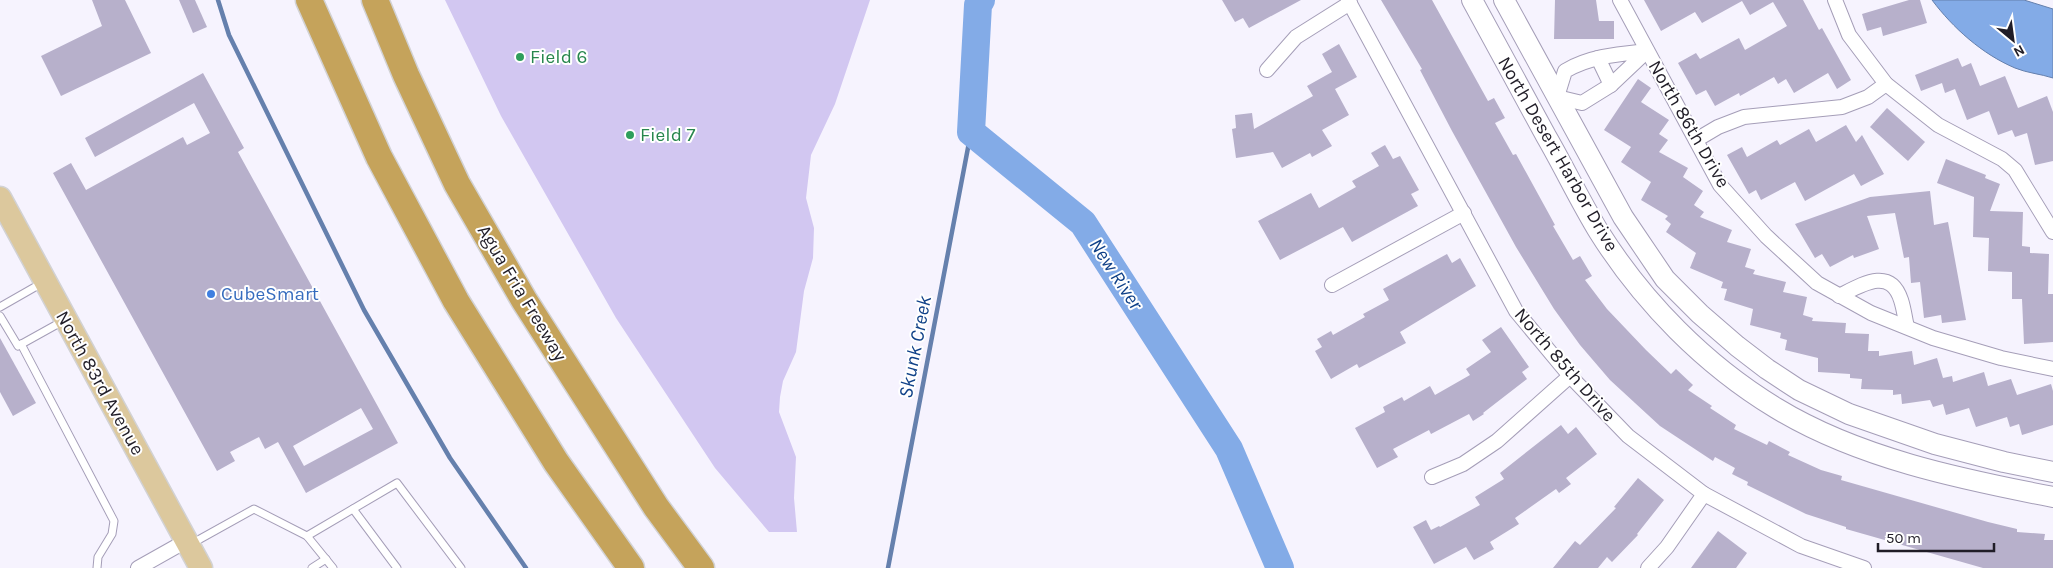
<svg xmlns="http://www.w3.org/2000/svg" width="2053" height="568" font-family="Karla,sans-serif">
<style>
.green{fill:#d2c7f1}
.water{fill:#83abe7;stroke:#6580ad}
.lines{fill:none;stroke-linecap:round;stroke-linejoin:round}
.stream{stroke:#6580ad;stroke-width:4.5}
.river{stroke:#83abe7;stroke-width:28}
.building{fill:#b7b0cb;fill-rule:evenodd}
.lane-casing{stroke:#a59eb8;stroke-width:9}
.street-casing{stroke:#a59eb8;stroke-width:16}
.secondary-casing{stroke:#a59eb8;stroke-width:22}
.primary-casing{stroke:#d2d2d4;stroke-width:25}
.highway-casing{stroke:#d2d2d4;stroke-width:29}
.lane{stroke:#fff;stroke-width:7}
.street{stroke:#fff;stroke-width:14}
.secondary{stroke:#fff;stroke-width:20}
.primary{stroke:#dcc89d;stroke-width:22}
.highway{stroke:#c5a35b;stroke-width:26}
.leisure-dot{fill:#2e9e5b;stroke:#fff;stroke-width:2}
.shop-dot{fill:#3f7fe0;stroke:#fff;stroke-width:2}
.labels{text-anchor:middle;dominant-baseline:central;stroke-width:4;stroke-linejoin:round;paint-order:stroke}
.leisure-label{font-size:19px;fill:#27864d;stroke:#fff;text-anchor:start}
.street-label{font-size:19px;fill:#201d27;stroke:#fff}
.shop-label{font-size:19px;fill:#366cbe;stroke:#fff;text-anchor:start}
.water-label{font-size:20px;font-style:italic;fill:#104188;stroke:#fff}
</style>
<rect width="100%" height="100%" fill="#f6f3fe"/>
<!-- green -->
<polygon class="green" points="445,0 870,0 835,104 811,155 806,198 814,228 813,258 804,291 796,352 783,381 780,397 779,412 796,457 794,498 797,532 769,532 715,468 616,318 501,116"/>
<!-- water -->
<path class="water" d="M1932,0H2024L2053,9V78C2041,74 2027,73 2015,68C1982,54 1953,28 1932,0Z"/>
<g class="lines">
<!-- stream -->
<g class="stream">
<polyline points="218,0 229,35 364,310 450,458 526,568"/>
<polyline points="888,568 971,132"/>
</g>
<!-- river -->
<polyline class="river" points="981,0 978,5 971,132 1083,223 1229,449 1280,568"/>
</g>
<!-- building -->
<g class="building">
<polygon points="92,0 125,0 151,53 61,96 41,56 102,26"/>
<polygon points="179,0 195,0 207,27 193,33"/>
<polygon points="1222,0 1301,0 1249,28 1243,18 1235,22"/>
<polygon points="1381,0 1432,0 1488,101 1494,98 1505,118 1495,123 1513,155 1516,154 1555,225 1553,226 1573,260 1580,256 1592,276 1585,280 1607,309 1646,350 1671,374 1676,369 1693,385 1688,390 1712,406 1710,408 1736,425 1734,429 1767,445 1769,441 1790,452 1788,455 1821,470 1842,476 1841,480 1988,522 2017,529 2017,532 2045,534 2044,540 2053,540 2053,568 1983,568 1846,529 1846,527 1806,514 1747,485 1748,482 1732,474 1735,468 1715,457 1713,461 1660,426 1610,380 1580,345 1554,309 1516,247 1452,131 1420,70 1422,69"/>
<polygon points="1555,0 1596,0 1599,21 1614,21 1614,39 1554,39"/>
<polygon points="1644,0 1803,0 1819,30 1822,28 1851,80 1837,89 1828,73 1794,93 1786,79 1778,84 1774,77 1740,96 1739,93 1715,106 1706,90 1696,95 1678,63 1696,53 1700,59 1739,38 1745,50 1787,26 1773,2 1750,15 1742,1 1702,23 1695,12 1661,31"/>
<polygon points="1909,0 1920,0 1927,23 1883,36 1881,27 1867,31 1862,14"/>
<polygon points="1339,44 1357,77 1335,89 1349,115 1322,130 1332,146 1312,157 1310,153 1282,168 1273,152 1236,158 1232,129 1236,128 1235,115 1252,113 1254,129 1313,96 1307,86 1332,72 1322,54"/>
<polygon points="1958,58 1962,67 1971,63 1980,86 2005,76 2018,108 2047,96 2053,112 2053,161 2035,165 2027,133 2015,137 2012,130 1998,135 1989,111 1967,120 1955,89 1945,93 1942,83 1921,91 1915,75"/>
<path d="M203,73L244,148L238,152L398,443L306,493L278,442L265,449L259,437L230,452L235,461L217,471L53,173L71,163L86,190L183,137L187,145L210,133L194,103L95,157L85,138ZM361,408L373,429L304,466L293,446Z"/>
<polygon points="1638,79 1651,88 1641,102 1669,120 1659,134 1668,140 1659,152 1688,168 1683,177 1703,191 1694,205 1704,212 1700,217 1732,230 1727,242 1751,249 1745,267 1755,270 1753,274 1786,282 1783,292 1807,297 1803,315 1813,318 1812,321 1846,323 1845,333 1869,334 1868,351 1879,351 1879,356 1912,351 1914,365 1937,358 1943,378 1952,376 1953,382 1984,372 1988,386 2011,379 2017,395 2051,384 2053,391 2053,425 2022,435 2019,424 2010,427 2007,417 1976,427 1969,408 1946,415 1943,404 1933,407 1930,400 1902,404 1901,394 1893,395 1893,390 1861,389 1862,379 1850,378 1850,374 1818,372 1818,358 1785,350 1787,340 1780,338 1781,333 1750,325 1753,309 1724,300 1727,289 1721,288 1723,282 1690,268 1696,253 1666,232 1671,224 1665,219 1668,216 1641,200 1651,182 1621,162 1631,147 1604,130"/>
<polygon points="1887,108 1925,142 1908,161 1870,127"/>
<polygon points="1846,125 1856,142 1862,135 1884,174 1861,186 1854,174 1805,201 1795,182 1761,200 1756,190 1749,194 1727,155 1742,147 1747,157 1777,140 1780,145 1809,129 1816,142"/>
<polygon points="1385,145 1393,159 1400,156 1419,190 1411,194 1418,206 1352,242 1343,227 1280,260 1258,221 1311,193 1319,208 1356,187 1352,181 1379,166 1371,153"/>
<polygon points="1946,159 1986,175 1985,178 2000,184 1990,211 2023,212 2022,246 2030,247 2030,253 2049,254 2048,294 2053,294 2053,342 2024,344 2022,299 2012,299 2012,272 1988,271 1989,238 1973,237 1974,197 1937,183"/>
<polygon points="1930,191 1934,225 1948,222 1966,320 1942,323 1941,315 1924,318 1920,282 1911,283 1909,257 1904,258 1895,213 1867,216 1879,249 1854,258 1853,255 1830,267 1822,254 1815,258 1795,224 1870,197"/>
<polygon points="1447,254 1452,263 1460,258 1476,286 1400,332 1406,343 1359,368 1357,364 1331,379 1315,351 1322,347 1317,339 1331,331 1333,335 1365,317 1363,314 1389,300 1383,289"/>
<polygon points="1501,327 1529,367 1522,372 1527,379 1483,413 1484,414 1473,421 1469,414 1431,434 1429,430 1393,449 1398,457 1377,468 1355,428 1385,412 1383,407 1402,397 1404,401 1430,386 1435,395 1470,375 1466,369 1491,352 1482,340"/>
<polygon points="0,338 36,403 13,416 0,392"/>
<polygon points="1561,425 1568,434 1576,427 1597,454 1566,478 1571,484 1559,493 1556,489 1515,518 1519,524 1490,542 1494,549 1474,560 1466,547 1434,564 1413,527 1426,520 1431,530 1439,526 1440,527 1480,505 1475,497 1504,479 1500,473"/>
<polygon points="1638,478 1664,500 1637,534 1638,535 1612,562 1607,557 1598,568 1553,568 1575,541 1580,545 1616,508 1614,507"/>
<polygon points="1718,531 1747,553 1736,568 1691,568"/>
</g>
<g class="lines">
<!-- lane casing -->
<g class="lane-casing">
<g id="lane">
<polyline points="0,307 42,283"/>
<polyline points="0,316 18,346 63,321"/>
<polyline points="21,344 114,521 112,534 98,557 97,568"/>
<polyline points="353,509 397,568"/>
<polyline points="307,536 397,483 461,568"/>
<polyline points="191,544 254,509 307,536 333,568"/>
<polyline points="312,568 326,559"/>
</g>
</g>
<!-- street casing -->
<g class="street-casing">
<g id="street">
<polyline points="1348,0 1516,311 1570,376 1628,436 1704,494 1801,546 1864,568"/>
<polyline points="1620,0 1720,185 1766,236 1817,283 1871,313 1933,338 2001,358 2053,369"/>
<polyline points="1835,0 1849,35 1886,84 1938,125 2002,159 2015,170 2053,232"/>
<path d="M1647,51L1611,85L1582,103L1557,97L1565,71C1590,56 1619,54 1647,51Z"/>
<polyline points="1598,58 1611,85"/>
<polyline points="1267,70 1296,37 1350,3"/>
<polyline points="1696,140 1718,127 1744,117 1842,107 1868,97 1886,84"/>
<polyline points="1332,285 1464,213"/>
<path d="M1839,296C1861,285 1890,266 1901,300C1904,309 1905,319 1907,327"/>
<polyline points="1432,477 1463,464 1497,441 1570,376"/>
<polyline points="138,568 186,541"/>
<polyline points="1648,568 1667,547 1704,494"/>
</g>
</g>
<!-- secondary casing -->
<g class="secondary-casing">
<g id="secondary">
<path d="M1472,0C1496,45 1521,90 1546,136C1564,167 1580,201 1599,232C1643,302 1705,365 1776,408C1858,458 1960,479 2053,497"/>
<polyline points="1504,0 1623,217 1665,279 1700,314 1737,346 1767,369 1799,390 1849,414 1935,444 2004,462 2053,472"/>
</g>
</g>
<!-- primary casing -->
<g class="primary-casing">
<polyline id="primary" points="0,198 201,568"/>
</g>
<!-- highway casing -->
<g class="highway-casing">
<g id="highway">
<polyline points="309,0 379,157 456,301 556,462 631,568"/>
<polyline points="375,0 406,75 457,184 524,300 656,507 701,568"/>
</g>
</g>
<!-- lane -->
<use href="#lane" class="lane"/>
<!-- street -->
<use href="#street" class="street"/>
<!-- secondary -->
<use href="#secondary" class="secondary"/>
<!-- primary -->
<use href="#primary" class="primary"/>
<!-- highway -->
<use href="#highway" class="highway"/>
</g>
<!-- markers -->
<g class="leisure-dot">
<circle cx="520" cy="57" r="5"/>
<circle cx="630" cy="135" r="5"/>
</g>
<circle class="shop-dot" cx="211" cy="294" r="5"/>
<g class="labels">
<!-- leisure labels -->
<g class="leisure-label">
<text x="530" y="57">Field 6</text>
<text x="640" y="135">Field 7</text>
</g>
<!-- street labels -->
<g class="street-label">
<text transform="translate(1689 124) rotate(60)">North 86th Drive</text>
<text transform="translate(1558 154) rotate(60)">North Desert Harbor Drive</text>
<text transform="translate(522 293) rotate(59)">Agua Fria Freeway</text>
<text transform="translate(1565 365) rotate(49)">North 85th Drive</text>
<text transform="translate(100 383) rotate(61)">North 83rd Avenue</text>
</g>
<!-- shop labels -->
<g class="shop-label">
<text x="221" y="294">CubeSmart</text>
</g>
<!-- water labels -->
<g class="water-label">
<text transform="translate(1116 274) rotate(57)">New River</text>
<text transform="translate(915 347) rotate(-79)">Skunk Creek</text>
</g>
</g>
<!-- north arrow -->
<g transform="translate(2013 40) rotate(151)" stroke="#ffffff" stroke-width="4" paint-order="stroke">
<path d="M0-4L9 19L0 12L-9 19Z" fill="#201d27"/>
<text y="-8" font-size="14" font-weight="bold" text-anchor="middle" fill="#201d27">N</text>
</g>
<!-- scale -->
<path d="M1878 543v8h116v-8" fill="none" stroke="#201d27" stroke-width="2.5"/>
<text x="1886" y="543" font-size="15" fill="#201d27" stroke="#ffffff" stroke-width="4" paint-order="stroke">50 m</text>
</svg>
